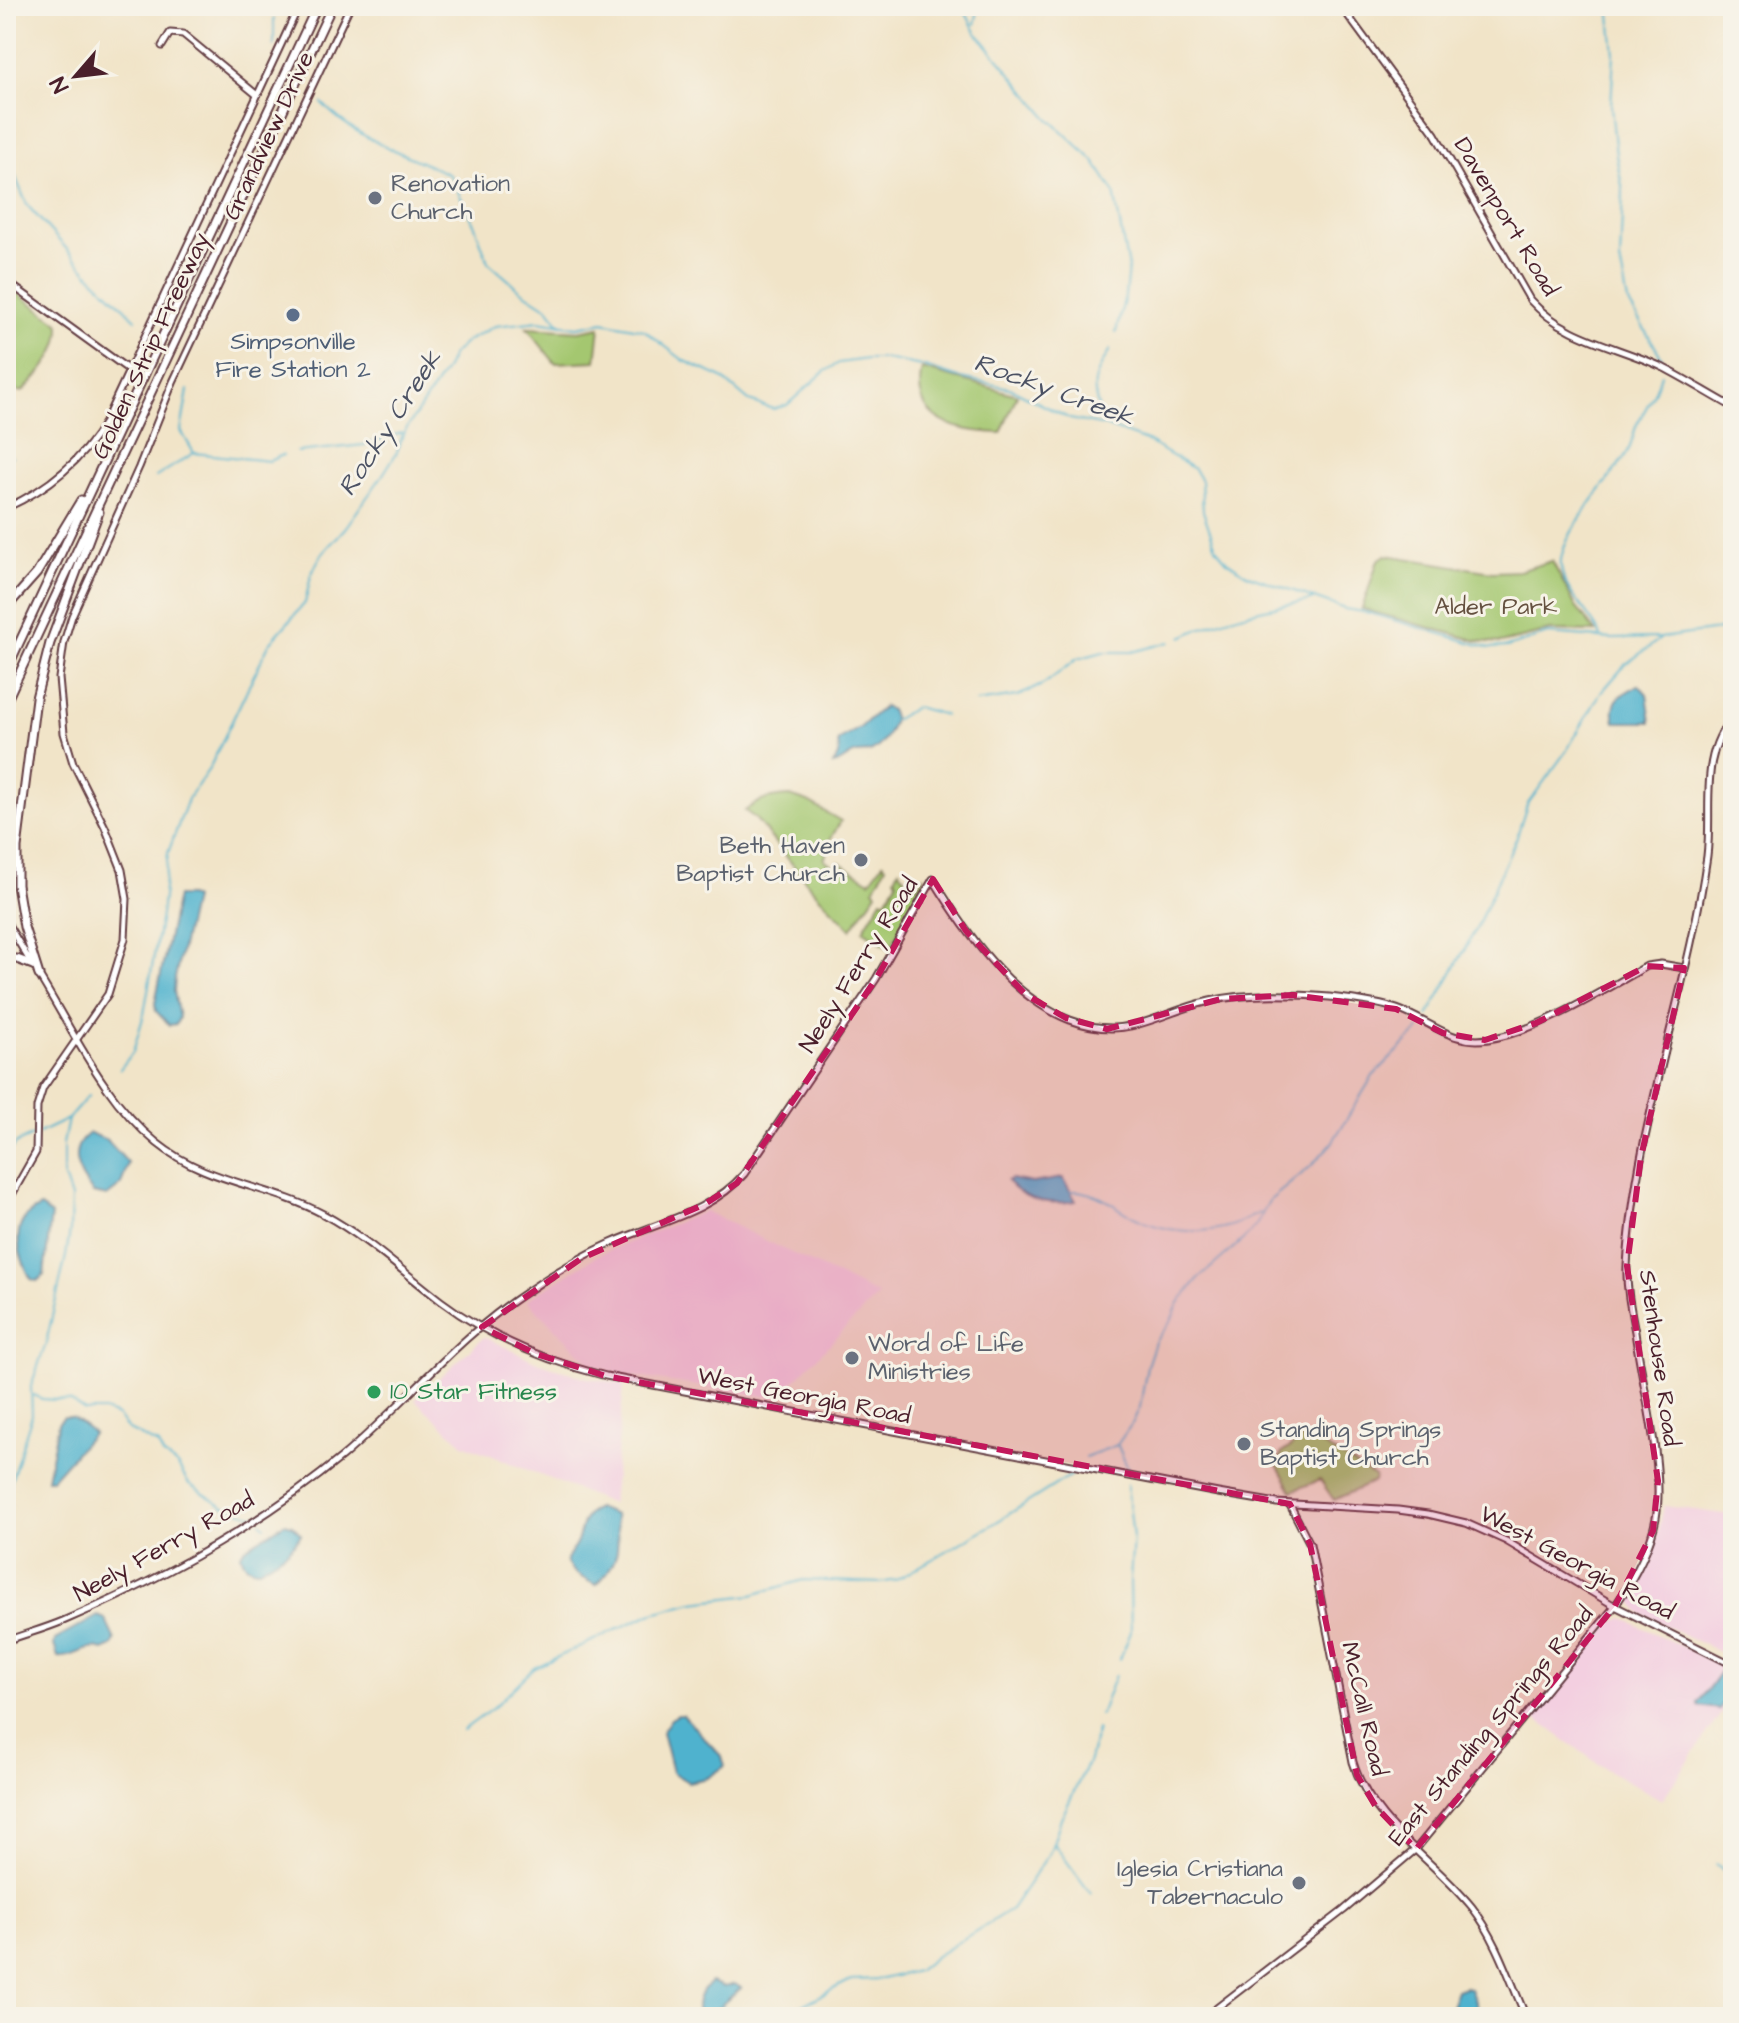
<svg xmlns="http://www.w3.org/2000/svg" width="1739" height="2023" font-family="'Architects Daughter',sans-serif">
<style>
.built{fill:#f3cfe0}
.green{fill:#a4c770;stroke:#77734e;stroke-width:2}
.water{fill:#4fb2ce;stroke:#4c687c;stroke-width:2}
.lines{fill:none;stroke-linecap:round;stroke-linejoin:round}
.stream{stroke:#4fb2ce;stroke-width:2}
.secondary-casing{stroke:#633d43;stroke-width:9}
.highway-casing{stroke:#633d43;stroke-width:11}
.secondary{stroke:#fff;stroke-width:5}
.highway{stroke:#fff;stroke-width:7}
.marked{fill:#c2185b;fill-opacity:0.2;stroke:#c2185b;stroke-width:6;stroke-dasharray:16 10;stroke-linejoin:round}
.worship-dot{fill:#6b7280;stroke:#f7f3e8;stroke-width:3}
.service-dot{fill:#5c6f8a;stroke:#f7f3e8;stroke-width:3}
.leisure-dot{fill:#2e9e5b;stroke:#f7f3e8;stroke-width:3}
.labels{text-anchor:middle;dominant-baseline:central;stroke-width:6;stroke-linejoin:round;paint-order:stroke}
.street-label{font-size:24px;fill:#4a1f2b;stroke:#f7f3e8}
.worship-label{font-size:24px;fill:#5b616d;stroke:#f7f3e8;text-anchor:start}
.service-label{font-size:24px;fill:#4e5e75;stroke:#f7f3e8}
.park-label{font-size:24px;fill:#655140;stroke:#f7f3e8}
.leisure-label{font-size:24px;fill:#27864d;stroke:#f7f3e8;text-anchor:start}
.water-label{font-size:26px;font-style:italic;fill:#4c5264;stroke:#f7f3e8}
</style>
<rect width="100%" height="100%" fill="#f7f3e8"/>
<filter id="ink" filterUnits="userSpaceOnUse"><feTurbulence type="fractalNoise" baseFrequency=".0125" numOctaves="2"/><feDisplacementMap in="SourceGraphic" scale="16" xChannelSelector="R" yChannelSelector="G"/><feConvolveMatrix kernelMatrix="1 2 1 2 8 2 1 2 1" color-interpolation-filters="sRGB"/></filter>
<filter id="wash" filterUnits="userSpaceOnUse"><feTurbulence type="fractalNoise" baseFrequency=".006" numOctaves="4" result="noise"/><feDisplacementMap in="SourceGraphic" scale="32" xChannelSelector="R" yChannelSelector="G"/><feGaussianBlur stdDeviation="1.8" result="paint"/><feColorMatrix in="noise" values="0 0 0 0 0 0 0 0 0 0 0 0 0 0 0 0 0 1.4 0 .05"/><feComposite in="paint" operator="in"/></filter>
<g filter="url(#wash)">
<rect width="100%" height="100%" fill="#f1e4c8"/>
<!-- built -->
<g class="built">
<polygon points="705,1211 878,1295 777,1398 619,1374 591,1364 527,1300 598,1255"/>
<polygon points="484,1337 535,1361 583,1377 624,1384 612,1504 463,1444 415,1400"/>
<polygon points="1664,1506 1733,1515 1733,1659 1640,1613 1628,1597 1657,1538"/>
<polygon points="1623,1618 1733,1671 1733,1696 1662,1800 1604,1768 1533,1717 1612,1621"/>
</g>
<!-- green -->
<g class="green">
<path d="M6,285L60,324C62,351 41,374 22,392L6,388Z"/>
<polygon points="600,327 596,361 555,363 527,328 579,331"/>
<path d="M922,369L1017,395L1001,433C961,432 909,423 922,369Z"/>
<polygon points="1386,555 1492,572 1519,571 1552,561 1576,607 1596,632 1550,631 1501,643 1478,641 1362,609 1378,560"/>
<path d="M790,796L808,802L841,821L824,850L827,853L824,859L835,867L839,862L870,881L883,863L886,866L874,889L877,892L851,929L814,891L755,818L745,811C759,799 772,797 790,796Z"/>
<polygon points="899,869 906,879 918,886 924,877 926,882 890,948 863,930 882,899 886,901 897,881 895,878"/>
<polygon points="1306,1435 1375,1477 1374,1482 1334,1500 1320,1480 1292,1491 1277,1465 1282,1453"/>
</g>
<!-- water -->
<g class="water">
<path d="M1639,685L1647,694L1651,722H1615C1610,699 1620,695 1639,685Z"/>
<path d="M884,706L890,710L894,720C890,732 883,746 870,752C866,753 861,752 857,753C848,755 843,763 833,765L839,754L838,741L861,727Z"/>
<polygon points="177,896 189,896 193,899 175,978 174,991 179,1018 176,1024 169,1025 156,1011 155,1003"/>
<path d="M90,1133L107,1140L128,1163L121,1185L107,1196L93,1193C78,1174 65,1150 90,1133Z"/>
<path d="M1063,1178L1076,1201C1051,1205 1025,1202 1007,1181L1011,1179L1032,1183Z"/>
<path d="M41,1207L51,1215L44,1275L37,1281L31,1279C18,1254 7,1221 41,1207Z"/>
<polygon points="64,1417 72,1417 93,1433 52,1479 47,1479 58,1423"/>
<path d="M597,1508L615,1515C620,1546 620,1563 596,1585C585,1579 570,1573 566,1561C569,1555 574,1549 577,1542C582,1528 582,1515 597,1508Z"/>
<path d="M285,1523L292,1525L301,1534L289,1550L259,1569C248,1569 243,1564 241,1554L244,1549Z"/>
<path d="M98,1616L105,1619L115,1640L112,1646L103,1650C86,1644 74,1659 58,1657L54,1645L55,1640Z"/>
<polygon points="1723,1668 1733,1673 1733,1689 1719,1709 1699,1706 1698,1703"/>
<polygon points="678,1715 683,1715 722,1757 725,1766 707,1778 688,1782 672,1772 662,1732 671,1719"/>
<path d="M711,1982L724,1987L735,1984L741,1988L707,2017H698C695,2001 699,1992 711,1982Z"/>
<polygon points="1465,1987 1470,1988 1479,2012 1474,2017 1451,2017 1451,2007 1457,1990"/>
</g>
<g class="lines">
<!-- stream -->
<g class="stream">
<polyline points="962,6 976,32 1047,117 1094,161 1114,192 1128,268 1125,296 1116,332"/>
<polyline points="1609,6 1614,53 1611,106 1616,155 1623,191 1620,261 1628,302 1662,358"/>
<polyline points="274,19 274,46"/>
<polyline points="975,24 979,6"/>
<path d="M322,103C356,140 405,153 450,175L475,226L488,262L520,290L548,308L561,325"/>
<polyline points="6,154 27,205 92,277 136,319"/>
<polyline points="188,390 181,431 194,453"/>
<path d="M1104,425C1092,389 1089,383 1110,350"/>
<polyline points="297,452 364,445 401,433"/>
<polyline points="6,459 12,456"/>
<polyline points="156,477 194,453 269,461 283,455"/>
<path d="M1601,636C1590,612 1566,596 1561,568C1556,539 1611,479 1627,453C1633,443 1633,433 1637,424C1646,407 1656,394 1661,374"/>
<path d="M1182,637C1222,617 1264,608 1308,601L1315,598"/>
<polyline points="976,702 1018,696 1044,684 1077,659 1103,652 1132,652 1170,642"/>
<polyline points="894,720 916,707 945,715"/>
<polyline points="1428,1016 1476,929 1516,839 1527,805 1567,750 1600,694 1626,664 1660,639"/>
<polyline points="120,1069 133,1052 144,1014 161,915 168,853 188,799 209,769 269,644 305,603 311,575 321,555 346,527 382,476 397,452 403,434 444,372 453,354 467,341 495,326 539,321 577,327 603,322 644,330 683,360 722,378 749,401 773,409 787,405 824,372 839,363 867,359 885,359 922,366 956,377 1010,388 1070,419 1105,426 1149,442 1194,469 1201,481 1203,511 1216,548 1227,561 1248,575 1345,609 1369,613 1490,648 1507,647 1548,634 1612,639 1660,638 1733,628"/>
<polyline points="39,1133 68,1119 89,1095"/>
<polyline points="6,1155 17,1143 34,1135"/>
<path d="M1071,1191C1097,1190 1113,1206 1134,1217C1162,1232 1200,1235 1231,1226C1241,1223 1250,1217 1260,1213"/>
<polyline points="34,1395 42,1399 70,1401 85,1411 104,1411 117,1416 129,1430 158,1445 163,1455 178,1466 189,1484 223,1506 255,1516"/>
<polyline points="1118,1446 1128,1469"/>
<polyline points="1085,1457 1117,1445 1133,1422 1140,1407 1147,1366 1155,1342 1171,1321 1178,1304 1199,1278 1247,1236 1257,1224 1269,1201 1310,1167 1332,1143 1373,1076 1420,1029"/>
<polyline points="6,1497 32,1415 31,1386 46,1343 66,1256 70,1231 71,1198 63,1175 63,1144 68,1119"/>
<polyline points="261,1522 265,1526"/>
<polyline points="1120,1659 1131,1632 1130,1579 1133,1538 1127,1484"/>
<polyline points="1100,1715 1115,1675"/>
<polyline points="463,1730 493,1708 534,1668 650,1614 693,1602 752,1595 803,1580 881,1583 896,1580 990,1526 1071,1475"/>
<polyline points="1054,1844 1091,1894"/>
<polyline points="1716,1864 1733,1878"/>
<polyline points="722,2006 733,2017"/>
<polyline points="779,2017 851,1980 882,1979 917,1971 936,1956 1011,1909 1050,1852 1061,1819 1089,1760 1097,1729"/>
</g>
</g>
</g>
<g filter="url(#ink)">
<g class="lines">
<!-- secondary casing -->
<g class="secondary-casing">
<g id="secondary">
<path d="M1341,6L1435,134L1530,300C1565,339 1617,346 1662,367C1686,379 1709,394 1733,407"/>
<polyline points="162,46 170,33 183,34 257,95"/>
<polyline points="6,281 129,370"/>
<path d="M6,508C48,489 81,462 105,422L299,6"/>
<polyline points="7,923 33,966"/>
<path d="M38,974C74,1032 103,1099 157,1143C206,1183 269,1185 323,1214C366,1237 403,1272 441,1301C490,1338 546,1361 606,1376L1218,1493L1277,1503L1398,1510L1428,1514L1466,1523L1506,1541L1615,1606L1733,1665"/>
<polyline points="6,1205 36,1152 37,1107 43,1088 108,994 125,939 127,899 122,870 105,827 73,763 64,733 59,678 64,642 72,616 139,467 173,382 350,6"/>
<path d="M1290,1505L1310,1544L1353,1762C1371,1823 1433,1859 1472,1907C1497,1939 1510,1980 1526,2017"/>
<path d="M6,1641C25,1634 44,1629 63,1621C162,1579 260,1525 343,1456C404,1404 461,1334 528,1291C554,1273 582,1256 611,1243C656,1223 712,1212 744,1174L876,979L933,879C965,931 1010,997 1070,1020C1129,1042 1156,1013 1210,1001C1236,995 1263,994 1289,995C1319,995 1370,1000 1397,1009C1429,1020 1451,1045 1488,1039C1537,1032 1603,991 1647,966L1661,964L1684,968"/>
<path d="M1205,2017L1344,1910L1416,1849L1615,1606C1633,1580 1650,1550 1656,1518C1665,1468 1642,1385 1635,1332C1631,1311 1626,1288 1627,1266C1635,1126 1688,993 1707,856C1713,809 1698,755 1733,717"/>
</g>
</g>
<!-- highway casing -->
<g class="highway-casing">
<g id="highway">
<polyline points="6,608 37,573 81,500"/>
<polyline points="6,671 317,6"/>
<polyline points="6,702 332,6"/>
<polyline points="6,926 7,924"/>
<polyline points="6,959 17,959 33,965"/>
<polyline points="39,975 24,927 17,885 17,848 36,698 50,643 99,512"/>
</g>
</g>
<!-- secondary -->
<use href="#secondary" class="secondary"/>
<!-- highway -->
<use href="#highway" class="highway"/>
</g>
</g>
<!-- marked area -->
<path class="marked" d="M933,879L966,931L1025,994L1066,1018L1107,1029L1221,999L1293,995L1396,1009L1443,1033L1485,1040L1536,1023L1647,966L1684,968L1641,1157L1627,1266L1658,1481L1653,1531L1615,1606L1416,1849L1376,1807L1357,1775L1310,1544L1290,1504L606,1376L536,1354L482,1327L582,1258L705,1204L737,1183L876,979Z"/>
<!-- markers -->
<g class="worship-dot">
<circle cx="375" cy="198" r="8"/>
<circle cx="861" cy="860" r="8"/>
<circle cx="852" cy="1358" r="8"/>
<circle cx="1244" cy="1444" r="8"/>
<circle cx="1299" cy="1883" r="8"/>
</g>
<circle class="service-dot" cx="293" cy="315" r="8"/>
<circle class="leisure-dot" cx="374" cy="1392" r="8"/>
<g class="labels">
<!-- street labels -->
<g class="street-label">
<text transform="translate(269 136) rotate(-65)">Grandview Drive</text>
<text transform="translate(1506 217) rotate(59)">Davenport Road</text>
<text transform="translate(151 346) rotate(-65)">Golden Strip Freeway</text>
<text transform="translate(859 965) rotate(-58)">Neely Ferry Road</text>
<text transform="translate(1659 1358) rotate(82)">Stenhouse Road</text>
<text transform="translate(804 1396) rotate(11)">West Georgia Road</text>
<text transform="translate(164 1547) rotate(-29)">Neely Ferry Road</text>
<text transform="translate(1577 1563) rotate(28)">West Georgia Road</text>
<text transform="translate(1364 1709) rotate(77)">McCall Road</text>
<text transform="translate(1491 1726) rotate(-50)">East Standing Springs Road</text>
</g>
<!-- worship labels -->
<g class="worship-label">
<text x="391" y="184">Renovation<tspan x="391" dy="28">Church</tspan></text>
<text x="845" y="846" text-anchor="end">Beth Haven<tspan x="845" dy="28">Baptist Church</tspan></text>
<text x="868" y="1344">Word of Life<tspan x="868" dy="28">Ministries</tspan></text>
<text x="1260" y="1430">Standing Springs<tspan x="1260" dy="28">Baptist Church</tspan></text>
<text x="1283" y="1869" text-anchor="end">Iglesia Cristiana<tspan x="1283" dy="28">Tabernaculo</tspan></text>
</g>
<!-- service labels -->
<g class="service-label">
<text x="293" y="342">Simpsonville<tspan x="293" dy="28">Fire Station 2</tspan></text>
</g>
<!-- park labels -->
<g class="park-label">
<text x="1496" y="607">Alder Park</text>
</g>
<!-- leisure labels -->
<g class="leisure-label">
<text x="390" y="1392">10 Star Fitness</text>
</g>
<!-- water labels -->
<g class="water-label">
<text transform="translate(1054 390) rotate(20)">Rocky Creek</text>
<text transform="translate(390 423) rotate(-57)">Rocky Creek</text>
</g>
</g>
<!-- margin -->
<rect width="1739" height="2023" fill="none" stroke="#f7f3e8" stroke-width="32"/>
<!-- north arrow -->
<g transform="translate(76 76) rotate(242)" stroke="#f7f3e8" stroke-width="6" paint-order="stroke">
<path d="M0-6L14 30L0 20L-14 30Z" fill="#4a1f2b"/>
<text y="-12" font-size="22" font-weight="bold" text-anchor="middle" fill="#4a1f2b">N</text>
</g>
</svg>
